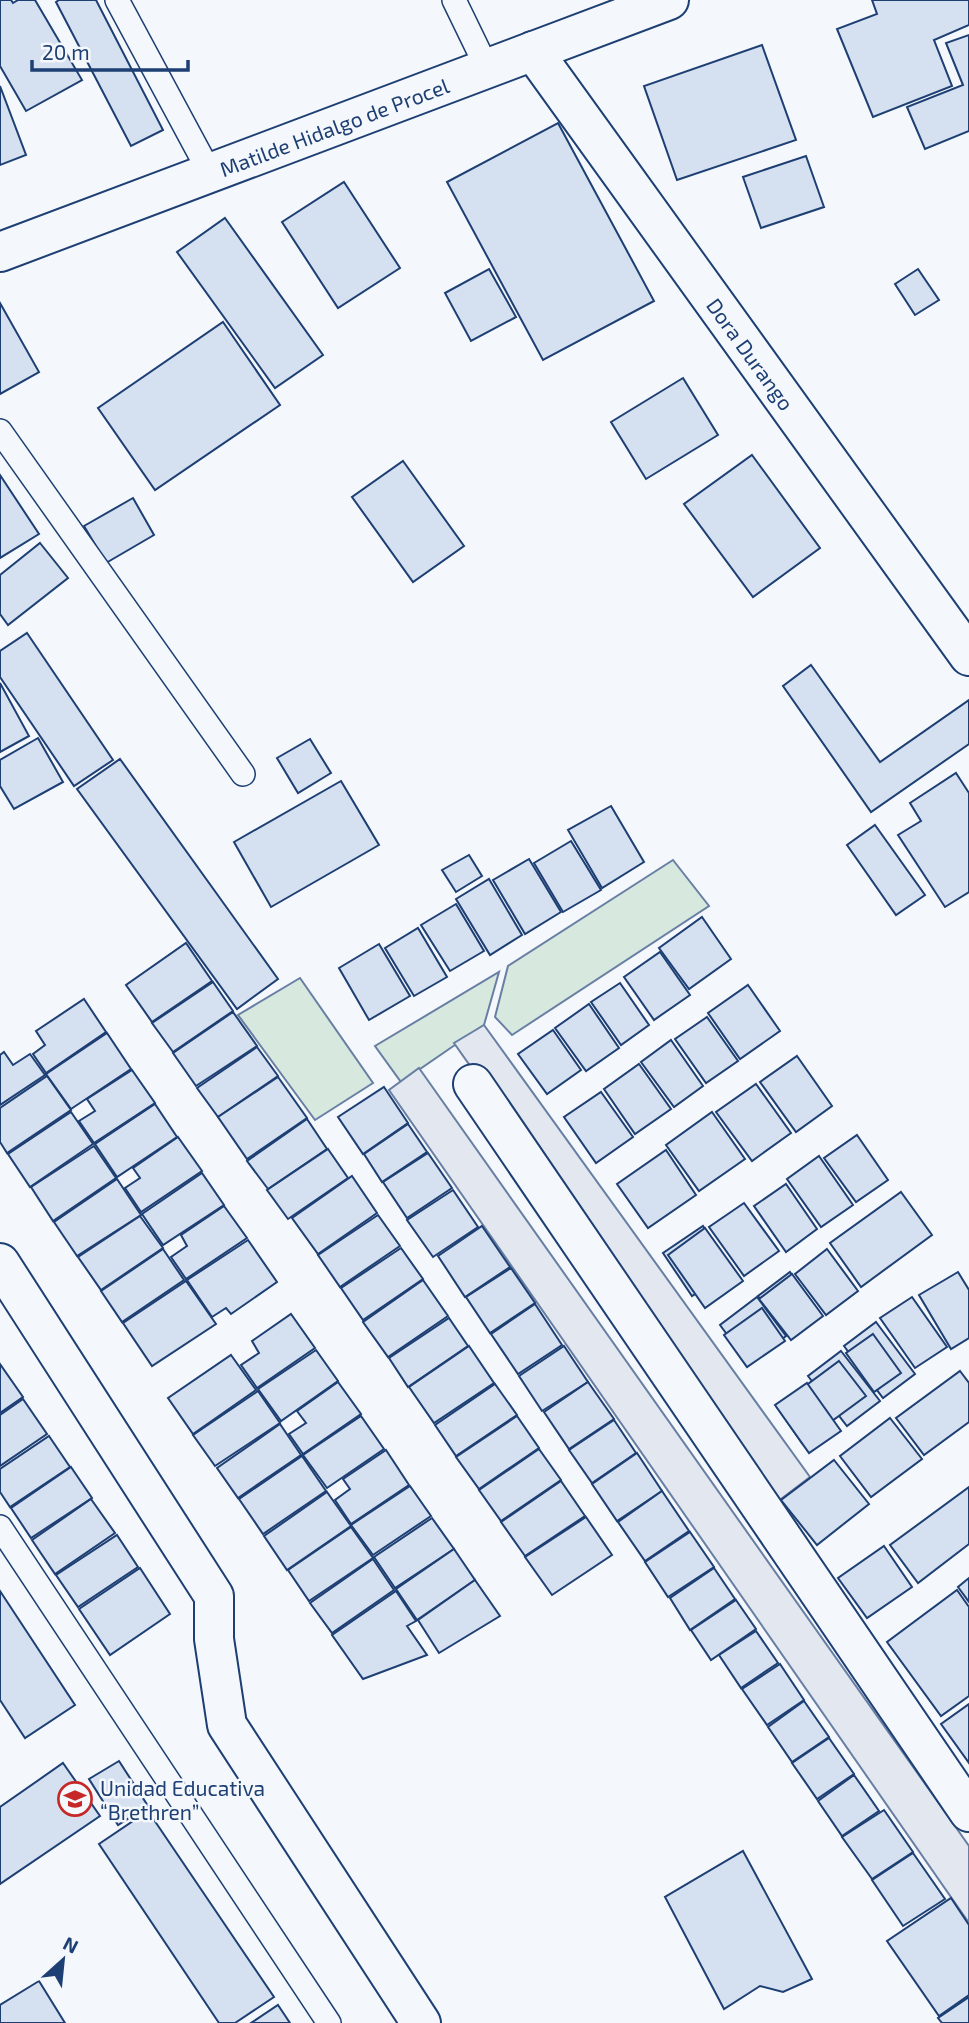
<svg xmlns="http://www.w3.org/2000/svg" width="969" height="2023" font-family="'Exo 2',sans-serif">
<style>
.green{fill:#d7e8df;stroke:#687fa3;stroke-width:2}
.parking{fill:#e3e8f0;stroke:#687fa3;stroke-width:2}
.building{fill:#d5e0f0;stroke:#1d3f73;stroke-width:2}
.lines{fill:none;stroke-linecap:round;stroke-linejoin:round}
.lane-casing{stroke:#1d3f73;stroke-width:26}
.street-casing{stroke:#1d3f73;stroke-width:42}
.lane{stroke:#f4f7fb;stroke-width:23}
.street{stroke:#f4f7fb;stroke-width:38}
.labels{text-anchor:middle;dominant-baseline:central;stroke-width:5;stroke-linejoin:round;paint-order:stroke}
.street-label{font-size:21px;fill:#1d3f73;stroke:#f4f7fb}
.poi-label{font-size:21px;fill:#1d3f73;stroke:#f4f7fb;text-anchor:start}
</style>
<rect width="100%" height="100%" fill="#f4f7fb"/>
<!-- green -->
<g class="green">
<polygon points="673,860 709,906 512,1035 495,1017 508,966"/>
<polygon points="499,972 484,1025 401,1082 375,1046"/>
<polygon points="300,978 373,1083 315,1120 238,1015"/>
</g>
<!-- parking -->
<g class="parking">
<polygon points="484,1025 810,1477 777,1502 454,1043"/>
<polygon points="419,1068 969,1846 969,1923 389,1090"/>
</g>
<!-- building -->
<g class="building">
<polygon points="0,0 11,0 13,3 18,0 35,0 82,80 26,111 0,66"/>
<polygon points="59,0 96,0 163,130 131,146 56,2"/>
<polygon points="872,0 969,0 969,25 934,40 952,86 873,117 837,29 877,14"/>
<polygon points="969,35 969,131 925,149 907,107 963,85 946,43"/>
<polygon points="762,45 796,140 677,180 644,86"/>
<polygon points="0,86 26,155 0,165"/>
<polygon points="558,123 654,301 543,360 447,182"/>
<polygon points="806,156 824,207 761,228 743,177"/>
<polygon points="344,182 400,268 338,308 282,222"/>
<polygon points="225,218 323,355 275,388 177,252"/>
<polygon points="489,269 516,317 471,341 445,293"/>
<polygon points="918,269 939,300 915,315 895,284"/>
<polygon points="0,303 39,372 0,394"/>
<polygon points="223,322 280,405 155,490 98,408"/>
<polygon points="683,378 718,435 646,479 611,422"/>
<polygon points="752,455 820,548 753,597 684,504"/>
<polygon points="403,461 464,546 413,582 352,497"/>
<polygon points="0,475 39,534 0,558"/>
<polygon points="133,498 154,535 106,563 84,526"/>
<polygon points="40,543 68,578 8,625 0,614 0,575"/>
<polygon points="27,633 113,760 74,786 0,677 0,651"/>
<polygon points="811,665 880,762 969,700 969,744 871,812 783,686"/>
<polygon points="0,683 29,736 0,752"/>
<polygon points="38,738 63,782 14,809 0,786 0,760"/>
<polygon points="310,739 331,773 298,793 277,758"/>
<polygon points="120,759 278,979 237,1009 77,789"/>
<polygon points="956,773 969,793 969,892 945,907 898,835 921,821 910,803"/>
<polygon points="341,781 379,845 271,907 234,842"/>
<polygon points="611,806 644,862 602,888 568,830"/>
<polygon points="875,825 925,895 896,915 847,845"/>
<polygon points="571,841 601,890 563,912 534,863"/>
<polygon points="469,855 482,876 456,892 442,870"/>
<polygon points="529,859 561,912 525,934 493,880"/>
<polygon points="489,879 522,935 490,955 456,899"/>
<polygon points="456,904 484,951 450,971 421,925"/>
<polygon points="702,917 731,959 689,989 659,948"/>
<polygon points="418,928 447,977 414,996 385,948"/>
<polygon points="186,943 212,981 152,1022 126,985"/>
<polygon points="379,944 410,996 369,1020 339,968"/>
<polygon points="660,952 690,995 654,1020 624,977"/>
<polygon points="213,982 233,1011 173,1052 152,1023"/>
<polygon points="620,983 649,1025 621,1045 591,1002"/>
<polygon points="748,985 780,1031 740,1059 708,1013"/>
<polygon points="84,999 106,1032 46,1073 33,1054 45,1045 36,1031"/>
<polygon points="589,1004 619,1048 586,1071 555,1028"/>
<polygon points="233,1012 257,1046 196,1086 173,1053"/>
<polygon points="707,1017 738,1061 706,1083 675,1039"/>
<polygon points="553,1030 581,1070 547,1094 518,1054"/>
<polygon points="107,1033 131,1069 71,1109 46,1074"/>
<polygon points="671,1040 703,1086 674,1107 641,1062"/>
<polygon points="257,1047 278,1076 218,1117 197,1088"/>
<polygon points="4,1052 13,1065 30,1054 45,1075 0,1105 0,1055"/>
<polygon points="797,1056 832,1106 796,1132 760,1082"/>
<polygon points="639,1064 671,1109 635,1134 604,1089"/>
<polygon points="132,1070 155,1103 94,1143 79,1121 95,1111 87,1099"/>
<polygon points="47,1076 71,1110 7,1153 0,1142 0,1108"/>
<polygon points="278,1077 307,1118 247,1159 218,1117"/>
<polygon points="756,1084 791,1133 752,1161 716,1112"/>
<polygon points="384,1087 408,1123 363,1154 338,1117"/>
<polygon points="601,1092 633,1137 596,1163 564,1117"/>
<polygon points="155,1104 177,1137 117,1177 95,1144"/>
<polygon points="71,1112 93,1144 30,1187 8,1154"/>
<polygon points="712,1112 745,1159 699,1191 666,1145"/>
<polygon points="307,1119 327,1149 268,1189 247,1161"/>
<polygon points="408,1124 427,1152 382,1182 364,1154"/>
<polygon points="857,1135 888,1180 856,1202 824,1158"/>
<polygon points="178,1137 202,1171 141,1212 125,1188 140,1178 133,1168"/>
<polygon points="94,1146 116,1178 53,1221 31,1187"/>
<polygon points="328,1149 348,1178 288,1219 267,1190"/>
<polygon points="666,1150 696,1195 648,1228 617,1184"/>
<polygon points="428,1153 452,1188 407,1218 383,1182"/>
<polygon points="819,1156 853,1205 821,1227 787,1179"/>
<polygon points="202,1173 224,1205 163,1245 142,1214"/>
<polygon points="352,1176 377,1213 318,1254 292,1218"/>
<polygon points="117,1179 141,1215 77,1256 54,1222"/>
<polygon points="786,1184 817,1229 786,1252 754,1206"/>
<polygon points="453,1190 478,1227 433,1257 407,1220"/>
<polygon points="901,1192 932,1235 861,1287 830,1243"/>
<polygon points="744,1203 779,1251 744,1276 709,1227"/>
<polygon points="224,1206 247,1238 186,1279 171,1257 187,1246 181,1235"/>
<polygon points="378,1215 400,1246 340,1287 318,1255"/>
<polygon points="140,1216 163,1248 101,1290 78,1257"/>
<polygon points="482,1226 510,1267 465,1297 438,1256"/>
<polygon points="703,1226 733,1269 692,1296 663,1253"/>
<polygon points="705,1228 743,1281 705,1308 668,1255"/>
<polygon points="248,1240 277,1282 231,1314 226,1308 212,1317 187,1280"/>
<polygon points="401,1248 423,1279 363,1320 341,1288"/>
<polygon points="163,1249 184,1280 122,1322 101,1291"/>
<polygon points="827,1249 858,1291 826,1315 795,1274"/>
<polygon points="511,1268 535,1303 490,1333 466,1297"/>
<polygon points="790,1272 819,1312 788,1335 758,1296"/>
<polygon points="958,1272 969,1290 969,1338 951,1349 919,1295"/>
<polygon points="792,1274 823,1316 791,1340 759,1299"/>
<polygon points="423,1280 448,1316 388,1357 363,1322"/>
<polygon points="186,1281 216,1324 152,1366 123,1323"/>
<polygon points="757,1297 786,1336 749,1364 720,1325"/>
<polygon points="912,1297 947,1347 915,1368 880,1318"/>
<polygon points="535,1304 562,1345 518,1374 491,1334"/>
<polygon points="762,1308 785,1341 747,1367 724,1335"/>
<polygon points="291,1314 315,1348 257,1388 241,1365 259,1353 252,1341"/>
<polygon points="449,1318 468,1346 408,1387 389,1358"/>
<polygon points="876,1322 915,1374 883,1398 844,1346"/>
<polygon points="873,1334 901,1373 874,1392 846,1353"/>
<polygon points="469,1346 494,1383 434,1423 409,1387"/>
<polygon points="564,1346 588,1382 542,1411 519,1376"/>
<polygon points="316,1350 338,1381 281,1421 258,1389"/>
<polygon points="841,1351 880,1401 847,1426 808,1376"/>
<polygon points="231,1355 256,1390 193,1434 168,1398"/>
<polygon points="839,1361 866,1396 802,1443 777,1407"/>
<polygon points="0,1364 23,1397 0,1413"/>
<polygon points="960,1371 969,1383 969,1422 924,1455 896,1418"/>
<polygon points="338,1382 361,1414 303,1454 289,1434 306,1423 297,1411"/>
<polygon points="588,1382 614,1419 569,1449 544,1412"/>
<polygon points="807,1383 841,1431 809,1453 775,1405"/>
<polygon points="495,1384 517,1415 456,1456 435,1425"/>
<polygon points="258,1391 280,1423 215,1466 193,1435"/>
<polygon points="23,1399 47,1434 0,1466 0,1415"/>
<polygon points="361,1416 384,1449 327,1488 303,1455"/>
<polygon points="517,1416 539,1448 479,1489 456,1457"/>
<polygon points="890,1418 922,1459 871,1497 840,1456"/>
<polygon points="614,1420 636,1453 592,1483 569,1450"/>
<polygon points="280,1424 301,1455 238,1498 217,1468"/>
<polygon points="49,1436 70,1467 10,1507 0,1492 0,1469"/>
<polygon points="539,1449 561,1480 501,1521 479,1490"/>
<polygon points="386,1450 409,1485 351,1524 335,1500 350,1489 343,1479"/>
<polygon points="637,1453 662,1491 617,1521 592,1484"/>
<polygon points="302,1456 326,1491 263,1534 239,1499"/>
<polygon points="834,1460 869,1504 817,1545 781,1500"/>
<polygon points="71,1467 92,1498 31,1538 11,1508"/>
<polygon points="561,1481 585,1516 525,1556 501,1522"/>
<polygon points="410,1486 431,1516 373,1555 351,1525"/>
<polygon points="969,1487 969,1544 918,1583 890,1545"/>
<polygon points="662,1491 689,1531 645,1561 618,1522"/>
<polygon points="327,1492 351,1526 287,1570 264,1536"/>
<polygon points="91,1499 115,1533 55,1574 32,1540"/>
<polygon points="586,1517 612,1555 552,1595 525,1557"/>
<polygon points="432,1518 454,1549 395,1588 374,1557"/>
<polygon points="351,1527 373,1558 309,1601 288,1570"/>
<polygon points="690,1532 714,1567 668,1597 645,1562"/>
<polygon points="117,1535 138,1567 78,1607 56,1575"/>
<polygon points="884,1546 912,1587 867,1618 838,1578"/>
<polygon points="454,1549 475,1580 417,1620 396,1589"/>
<polygon points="373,1559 394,1590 332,1633 310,1603"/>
<polygon points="140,1568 170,1614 110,1655 79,1609"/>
<polygon points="714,1568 735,1599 690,1630 670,1598"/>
<polygon points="969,1578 969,1602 958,1587"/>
<polygon points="475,1580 500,1616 439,1653 418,1620"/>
<polygon points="957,1590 969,1607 969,1696 941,1716 887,1642"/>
<polygon points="0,1591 75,1705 25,1738 0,1700"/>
<polygon points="396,1591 416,1621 407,1626 427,1655 363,1679 332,1635"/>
<polygon points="736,1600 756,1629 711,1660 691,1630"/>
<polygon points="756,1631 778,1663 741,1688 719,1655"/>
<polygon points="780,1664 804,1700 767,1725 742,1689"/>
<polygon points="804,1701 829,1737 792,1762 768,1727"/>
<polygon points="969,1704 969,1763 941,1724"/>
<polygon points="829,1738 854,1774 817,1799 792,1763"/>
<polygon points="119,1761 148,1806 118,1825 89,1779"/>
<polygon points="63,1763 100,1816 0,1884 0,1807"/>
<polygon points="854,1775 879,1811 842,1836 818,1801"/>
<polygon points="884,1810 913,1852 872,1879 842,1837"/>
<polygon points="148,1811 274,1997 235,2023 219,2023 99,1844"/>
<polygon points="743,1851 812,1979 783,1992 760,1986 724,2009 665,1897"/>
<polygon points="913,1853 945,1899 903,1926 872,1880"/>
<polygon points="951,1898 969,1925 969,1995 939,2016 887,1941"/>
<polygon points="39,1981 65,2023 0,2023 0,2005"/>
<polygon points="969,1997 969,2023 942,2023 938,2018"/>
<polygon points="278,2005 290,2023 251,2023"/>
</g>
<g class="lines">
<!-- lane casing -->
<g class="lane-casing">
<g id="lane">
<polyline points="117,0 210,173"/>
<polyline points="454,0 487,68"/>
<polyline points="0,431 243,774"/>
<polyline points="0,1527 329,2023"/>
</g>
</g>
<!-- street casing -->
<g class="street-casing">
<g id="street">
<path id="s1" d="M533,51L969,656"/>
<path id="s2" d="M0,252L669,0"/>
<polyline points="473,1084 969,1812"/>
<polyline points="0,1263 214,1596 214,1639 227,1725 421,2023"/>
</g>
</g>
<!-- lane -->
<use href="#lane" class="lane"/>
<!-- street -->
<use href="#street" class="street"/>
</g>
<!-- icons -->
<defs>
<g id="school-ring" transform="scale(1.75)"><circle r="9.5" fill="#f4f7fb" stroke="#c62828" stroke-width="1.5"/><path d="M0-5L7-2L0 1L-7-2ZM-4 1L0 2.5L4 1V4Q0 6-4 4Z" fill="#c62828"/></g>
</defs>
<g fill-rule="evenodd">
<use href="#school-ring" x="75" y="1799"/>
</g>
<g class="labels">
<!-- street labels -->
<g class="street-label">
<text stroke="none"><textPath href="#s2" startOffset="357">Matilde Hidalgo de Procel</textPath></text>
<text stroke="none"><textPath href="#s1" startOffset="373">Dora Durango</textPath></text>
</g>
<!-- poi labels -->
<g class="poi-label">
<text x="100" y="1787">Unidad Educativa<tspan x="100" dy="24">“Brethren”</tspan></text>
</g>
</g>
<!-- north arrow -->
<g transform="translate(63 1960) rotate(27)" stroke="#f4f7fb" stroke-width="5" paint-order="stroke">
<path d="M0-5L12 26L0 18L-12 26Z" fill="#1d3f73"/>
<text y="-10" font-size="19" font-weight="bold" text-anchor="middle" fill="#1d3f73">N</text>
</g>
<!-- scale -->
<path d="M32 60v10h156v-10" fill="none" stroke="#1d3f73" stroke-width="3.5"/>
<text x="42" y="60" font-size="21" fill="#1d3f73" stroke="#f4f7fb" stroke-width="5" paint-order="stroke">20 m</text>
</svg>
